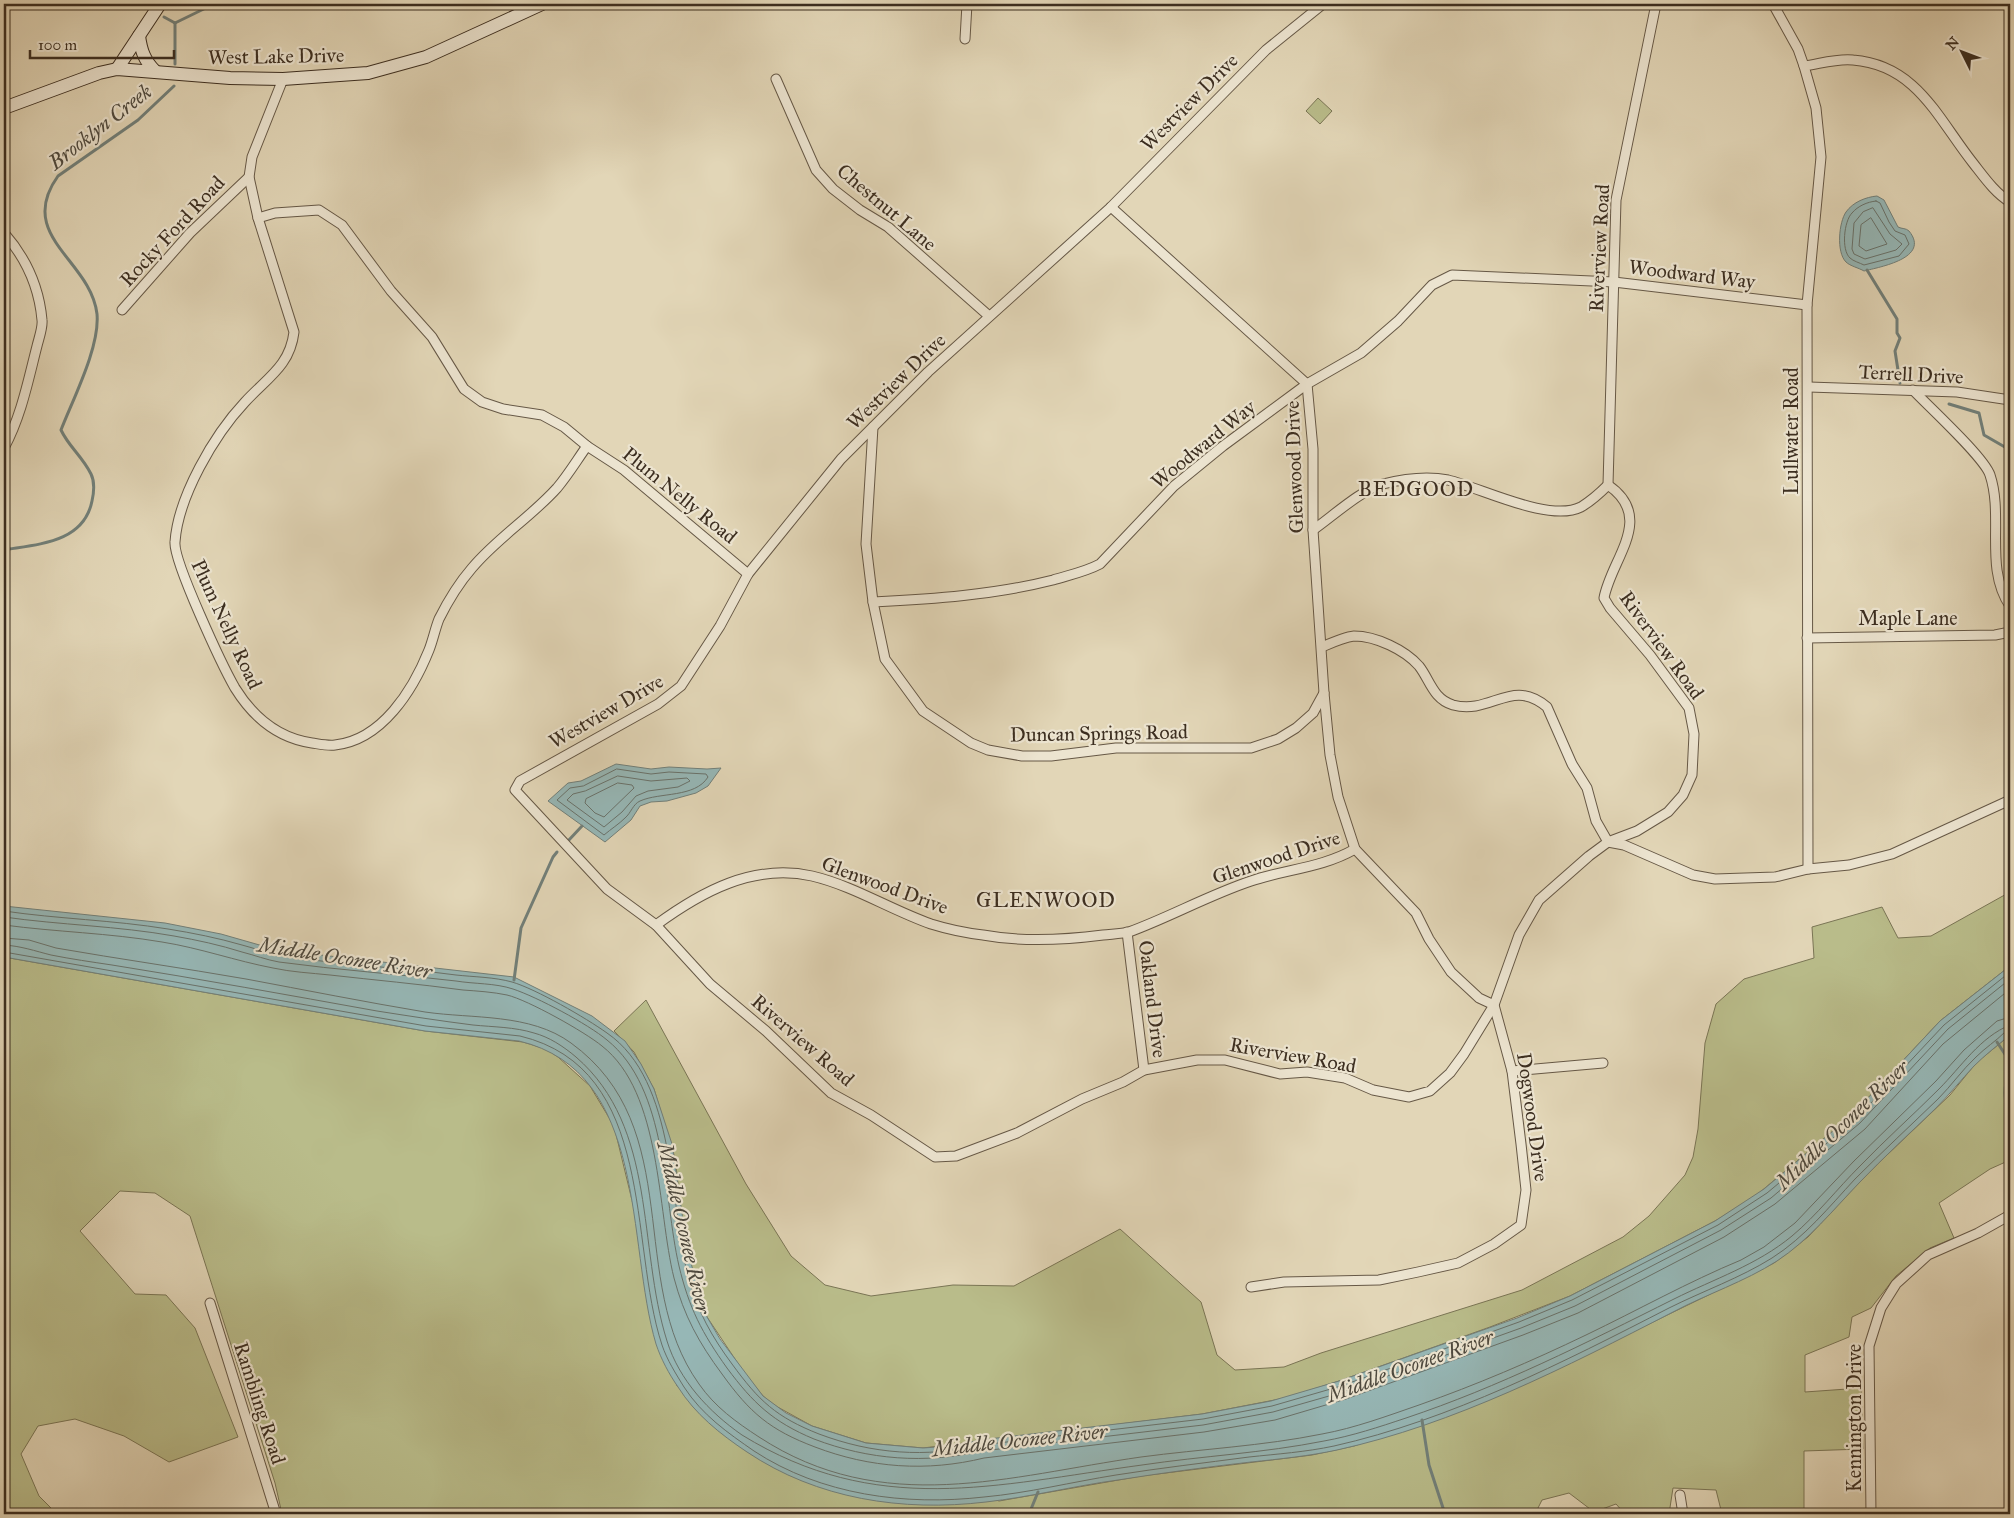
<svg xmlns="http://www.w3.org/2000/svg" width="2014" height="1518" viewBox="0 0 2014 1518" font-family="'IM FELL Great Primer',serif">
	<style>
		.green { fill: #b9bc8a; stroke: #7a7555 }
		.water { fill: #96b7b6; stroke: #72807a }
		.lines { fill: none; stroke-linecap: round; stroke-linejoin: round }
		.shore { stroke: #69726b; stroke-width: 1 }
		.stream { stroke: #72807a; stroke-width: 3 }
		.street-casing { stroke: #665846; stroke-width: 11 }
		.secondary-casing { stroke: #3c2e20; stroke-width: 14 }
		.street { stroke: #ece4d0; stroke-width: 9 }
		.secondary { stroke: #ece4d0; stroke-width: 12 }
		.labels { text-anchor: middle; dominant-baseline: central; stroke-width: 4.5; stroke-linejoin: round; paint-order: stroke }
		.street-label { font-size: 20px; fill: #3c2e20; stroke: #ece4d0 }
		.water-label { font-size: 21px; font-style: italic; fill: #4e493e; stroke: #ece4d0 }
		.neighbourhood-label { font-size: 21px; letter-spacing: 1px; fill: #3c2e20; stroke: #ece4d0 }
	</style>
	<rect width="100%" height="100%" fill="#e2d6b7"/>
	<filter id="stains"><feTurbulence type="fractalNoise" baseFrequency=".004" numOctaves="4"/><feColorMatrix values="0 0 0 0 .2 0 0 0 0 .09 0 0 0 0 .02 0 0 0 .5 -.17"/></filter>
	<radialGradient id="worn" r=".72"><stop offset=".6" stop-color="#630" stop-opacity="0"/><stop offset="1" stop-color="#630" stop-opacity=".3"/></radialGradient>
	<g class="green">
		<polygon points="1318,98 1332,111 1320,124 1306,111"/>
		<polygon points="2010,892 2010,966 1940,1021 1852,1115 1753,1198 1715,1221 1570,1296 1490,1327 1339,1381 1285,1398 1202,1414 923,1448 866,1443 812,1426 774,1405 763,1396 745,1374 707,1317 697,1290 684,1234 675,1158 654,1089 634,1052 614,1031 646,1000 746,1184 791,1256 825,1285 871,1296 953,1285 1014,1286 1120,1229 1201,1302 1217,1355 1235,1370 1284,1367 1321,1353 1522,1290 1623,1237 1649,1216 1685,1175 1693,1157 1698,1129 1705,1043 1716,1004 1744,979 1814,958 1812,927 1882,907 1898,938 1931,936"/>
		<polygon points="4,957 425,1031 523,1042 546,1049 558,1057 590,1086 614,1126 677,1386 999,1501 1141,1476 1312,1455 1354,1446 1435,1419 1542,1376 1774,1263 1808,1237 1867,1174 1950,1095 1976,1063 2010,1035 2010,1160 1990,1169 1939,1203 1954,1238 1930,1248 1896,1276 1871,1308 1852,1317 1849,1337 1805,1355 1805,1392 1861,1388 1863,1449 1804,1451 1804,1514 1722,1514 1716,1490 1673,1488 1669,1514 1625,1514 1616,1504 1594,1512 1569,1493 1542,1500 1535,1514 282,1514 275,1483 190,1216 155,1193 120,1191 80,1231 135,1294 166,1295 195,1328 238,1437 169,1462 124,1436 75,1419 38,1426 21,1454 39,1496 57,1514 4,1514"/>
	</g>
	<g class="water">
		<path d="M1877,196L1884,200L1898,227C1902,229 1906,228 1909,231C1931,258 1880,267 1864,271C1859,268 1850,266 1846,262C1836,252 1839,222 1846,212C1853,202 1866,197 1877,196Z"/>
		<polygon points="616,764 651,769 669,767 707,769 721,768 708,786 696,793 667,801 651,802 640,806 631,820 605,842 548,801 568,783 581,781"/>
		<path d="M4,906L165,923L221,934L277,950L514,977L592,1016L625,1041L641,1064L654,1089L672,1144L687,1248L702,1304L707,1317L720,1339L763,1396L786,1413L812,1426L866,1443L923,1448L952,1446L980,1440L1202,1414L1271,1401L1339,1381L1517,1318L1570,1296L1715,1221L1764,1189L1852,1115L1940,1021L2010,966V1035C1998,1045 1985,1055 1974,1066C1961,1080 1949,1095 1935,1109C1910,1133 1884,1157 1860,1182C1833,1210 1809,1240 1777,1261C1744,1282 1707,1294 1673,1312C1566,1367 1455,1424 1337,1450C1309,1456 1280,1459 1251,1462C1207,1467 1162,1473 1118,1480C1074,1486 1030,1497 986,1502C902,1512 817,1499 747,1452C720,1434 695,1414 678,1387C669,1374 661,1359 656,1344C626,1243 649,1072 519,1041L425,1031L4,957Z"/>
	</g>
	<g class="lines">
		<g class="shore">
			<path d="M1876,201L1880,203L1889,222L1895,231L1905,235L1909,244L1899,256L1864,265C1860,263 1853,261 1850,258C1841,250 1844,221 1852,213C1858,206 1867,202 1876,201Z"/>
			<polygon points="1873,208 1890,234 1902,244 1896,250 1865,259 1854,254 1852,249 1854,223 1863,212"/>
			<polygon points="1871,218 1887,244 1866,251 1859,246 1861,225"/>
			<path d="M617,769L651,774L669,772L706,774L708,777C695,798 660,792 640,801C633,804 631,813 625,818C619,824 611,829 604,835L557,800L570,788L583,786Z"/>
			<polygon points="618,776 651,781 687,778 690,781 678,787 648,791 636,796 622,812 604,827 567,800 573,794 585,791"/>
			<polygon points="618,783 632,785 634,788 604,817 595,813 585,803 586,799"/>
			<path d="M4,911C58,919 113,920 168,929C193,933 218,938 242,945C254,948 266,953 279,955C337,965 397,967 456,975C474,977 494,977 512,982C536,989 586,1018 607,1033C677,1081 669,1206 689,1280C698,1312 712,1337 732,1364C759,1401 776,1417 819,1434C872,1454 926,1458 981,1445L1203,1419L1272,1406L1341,1386L1519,1322L1572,1300L1718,1225L1767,1193L1856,1119L1944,1025L2010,972"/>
			<path d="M4,917C60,925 118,926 174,936C197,940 220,945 242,952C254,955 267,960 279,962C338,970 397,974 456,981C474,984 495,983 513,989C537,997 588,1024 607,1040C668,1089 663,1197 679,1266C689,1308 702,1333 727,1368C753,1403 773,1422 814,1439C869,1460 925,1464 982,1451L1203,1425L1273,1412L1343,1392L1521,1328L1575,1306L1721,1230L1771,1198L1860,1123L1948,1029L2010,979"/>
			<path d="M4,925C56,932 109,933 162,942C200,948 236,961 273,968C291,972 311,973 330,975C374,980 419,984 463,990C477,991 493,992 507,995C528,1000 585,1032 602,1046C662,1093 657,1210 674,1278C684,1316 699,1343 722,1374C750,1413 770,1430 815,1447C870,1468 927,1472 984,1458L1204,1432L1275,1420L1346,1399L1523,1335L1578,1313L1724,1237L1775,1204L1865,1129L1943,1044L2010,989"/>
			<path d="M4,938L29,940L56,948C119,959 183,968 246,979C305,990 365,1002 425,1012C473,1019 530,1013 571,1043C688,1128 625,1281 699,1384C715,1407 736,1422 759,1437C883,1518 1008,1476 1141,1457C1201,1449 1263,1446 1322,1434C1355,1428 1387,1416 1419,1405C1476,1385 1532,1361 1586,1335C1638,1310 1688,1282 1741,1260L1764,1247L1795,1223L1854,1161L1936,1081L1964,1050L1997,1021L2010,1017"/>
			<path d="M4,945C21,946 35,951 51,955C71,959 92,962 112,965C200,979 288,995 377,1011C409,1016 441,1021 473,1025C493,1027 515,1027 534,1033C549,1037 563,1046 576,1057C658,1128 637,1246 667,1341C679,1380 709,1412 742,1435C877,1518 994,1485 1142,1465C1202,1456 1264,1453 1324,1441C1352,1436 1379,1427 1406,1418C1499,1387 1586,1343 1674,1299C1714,1279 1757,1265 1792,1236C1817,1215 1837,1189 1860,1166C1885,1140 1913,1115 1939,1089C1961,1067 1980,1037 2010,1025"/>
			<path d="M4,952L426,1026L520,1036C657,1069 628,1242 662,1345C667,1360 676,1374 684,1387C702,1415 728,1433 754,1451C821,1495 905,1506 984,1497C1028,1493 1072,1482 1116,1475C1160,1468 1204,1463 1249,1457C1277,1454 1306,1452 1334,1446C1450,1420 1564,1362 1669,1308C1703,1291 1740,1278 1772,1258C1805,1237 1829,1207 1855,1179C1882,1152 1910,1126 1938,1099C1951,1086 1962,1070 1976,1057C1985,1048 1996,1041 2005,1032L2010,1031"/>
		</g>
		<g class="stream">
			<polyline points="142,4 144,8"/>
			<polyline points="164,17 175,23"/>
			<polyline points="175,23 214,4"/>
			<polyline points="175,23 175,64"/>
			<polyline points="1867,270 1897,319 1897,333 1900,338 1895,351 1900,383"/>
			<polyline points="1949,404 1979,413 1984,435 2010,450"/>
			<path d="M4,552L9,549C42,544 84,541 92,501C94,492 95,482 91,474C82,456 69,447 61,430C73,399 100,347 97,314C91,260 15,236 58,176L138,120L174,86"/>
			<polyline points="568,841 582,826"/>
			<polyline points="514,980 521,928 553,857 557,852"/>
			<polyline points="1997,1042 2010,1062"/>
			<path d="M2010,1073C2000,1088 2008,1111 2010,1129"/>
			<polyline points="1422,1420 1429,1465 1445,1514"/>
			<polyline points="1029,1514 1038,1492"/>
		</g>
		<defs>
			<g id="street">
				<path d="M1323,4L1266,50L1111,207L928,372L841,459L748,574L720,626L681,686L658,704L520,781L515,790L607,889L656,925L710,984L766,1031L831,1093L871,1115L935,1157L956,1156L1017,1133L1082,1099L1123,1082L1144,1070L1197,1060H1225L1280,1074L1307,1072L1345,1078L1373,1090L1409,1097L1430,1091L1450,1073L1464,1054L1494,1005L1519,935L1539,900L1589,856L1608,842L1637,831L1668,812L1683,795L1692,775L1694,734L1689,708L1650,655L1610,608L1604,598C1611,559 1656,518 1608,485"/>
				<polyline points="1773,4 1798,49 1804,66 1816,108 1821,157 1807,305 1808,869"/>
				<polyline points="965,39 967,4"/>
				<path d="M1804,66C1819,64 1838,58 1853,60C1917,65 1938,119 1973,163C1984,177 1995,193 2010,202"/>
				<path d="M283,79L252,157L249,177L258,218L294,332C290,366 267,378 245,402C214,435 178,497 175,542C173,561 223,667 235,688C253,717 277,738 312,743C319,744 328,746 335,745C382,740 413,690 429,650C433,640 435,629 439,619C448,601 459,583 472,568C497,538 531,517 557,488C568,475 577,460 587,446"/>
				<polyline points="776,79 816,170 833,189 860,210 888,227 989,316"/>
				<polyline points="1111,207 1307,384 1313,449 1313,530 1324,693 1330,755 1338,797 1355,849 1416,913 1429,939 1451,972 1479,998 1494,1005 1512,1071 1521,1144 1526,1190 1521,1225 1494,1244 1458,1263 1418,1272 1379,1280 1284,1282 1251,1287"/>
				<polyline points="258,218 275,213 319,210 342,225 391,291 432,337 464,389 482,402 503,409 542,415 564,427 587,446 624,470 748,574"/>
				<path d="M4,233C26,258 39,286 42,320C43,327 39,338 37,346C28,381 21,417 4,448"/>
				<polyline points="122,310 190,233 249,177"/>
				<polyline points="1809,387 1957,392 2010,400"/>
				<path d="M1913,390C1929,407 1984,457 1990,475C2004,517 1984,568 2010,606"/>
				<polyline points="873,427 866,544 873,602 885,659 923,711 971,743 988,750 1022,756 1051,756 1116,748 1251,748 1278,739 1296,728 1313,713 1324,693"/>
				<polyline points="1608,485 1616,200 1656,4"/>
				<path d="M1313,530C1333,516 1361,490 1383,484C1403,479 1428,476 1448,480C1482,488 1549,523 1581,507C1591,501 1600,493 1608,485"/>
				<path d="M873,602C933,599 994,595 1053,580C1069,575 1085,572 1100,564L1174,486L1223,446L1307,384L1361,353L1398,321L1432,285L1452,275L1614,282L1807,305"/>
				<polyline points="1807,638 1995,635 2010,632"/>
				<path d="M1322,647C1331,643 1344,637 1354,636C1376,636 1405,650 1419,666C1430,680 1433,699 1453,705C1492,715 1511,677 1547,707L1572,764L1587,788L1596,821L1608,842L1624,845L1693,875L1715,879L1775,877L1808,869L1849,865L1892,854L2010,800"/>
				<path d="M656,925C701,892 753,863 812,876C854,886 891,910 931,924C947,929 966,933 983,935C1021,942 1064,940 1103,935C1111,934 1121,934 1129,932C1170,917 1209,895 1251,881C1286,869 1322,868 1355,849"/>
				<polyline points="1127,932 1144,1070"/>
				<polyline points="1512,1071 1603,1063"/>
				<polyline points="210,1303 276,1514"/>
				<polyline points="1680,1495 1683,1514"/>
				<polyline points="1871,1514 1869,1346 1881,1308 1896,1284 1928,1255 1978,1233 2010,1215"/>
			</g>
			<g id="secondary">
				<path d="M139,36C141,50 144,60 155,71"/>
				<polyline points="117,69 160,4"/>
				<polyline points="4,108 99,73 117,69 230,78 283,79 368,73 426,57 542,4"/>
			</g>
		</defs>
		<use href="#street" class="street-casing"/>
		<use href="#secondary" class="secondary-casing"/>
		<use href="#street" class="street"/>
		<use href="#secondary" class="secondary"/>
	</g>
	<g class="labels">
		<g class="street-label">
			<text transform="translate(276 56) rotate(-1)">West Lake Drive</text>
			<text transform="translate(1189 102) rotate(-45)">Westview Drive</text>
			<text transform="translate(887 207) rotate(40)">Chestnut Lane</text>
			<text transform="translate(172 231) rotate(-47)">Rocky Ford Road</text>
			<text transform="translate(1599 248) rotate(-87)">Riverview Road</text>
			<text transform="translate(1692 274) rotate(7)">Woodward Way</text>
			<text transform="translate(1911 374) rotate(3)">Terrell Drive</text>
			<text transform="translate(896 381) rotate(-44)">Westview Drive</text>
			<text transform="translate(1791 431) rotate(-90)">Lullwater Road</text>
			<text transform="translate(1203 444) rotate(-39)">Woodward Way</text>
			<text transform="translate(1294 467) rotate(-92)">Glenwood Drive</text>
			<text transform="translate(680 495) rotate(39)">Plum Nelly Road</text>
			<text x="1908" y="618">Maple Lane</text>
			<text transform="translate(227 624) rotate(65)">Plum Nelly Road</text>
			<text transform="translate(1662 645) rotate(54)">Riverview Road</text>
			<text transform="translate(606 711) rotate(-30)">Westview Drive</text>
			<text transform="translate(1099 733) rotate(-1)">Duncan Springs Road</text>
			<text transform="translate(1276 857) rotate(-18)">Glenwood Drive</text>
			<text transform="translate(885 885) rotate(20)">Glenwood Drive</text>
			<text transform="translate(1153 999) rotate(83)">Oakland Drive</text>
			<text transform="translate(803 1040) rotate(41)">Riverview Road</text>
			<text transform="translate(1293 1055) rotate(10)">Riverview Road</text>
			<text transform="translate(1533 1117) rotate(82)">Dogwood Drive</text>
			<text transform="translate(260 1403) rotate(72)">Rambling Road</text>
			<text transform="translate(1854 1418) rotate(-90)">Kennington Drive</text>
		</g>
		<g class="water-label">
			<text transform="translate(100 127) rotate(-38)">Brooklyn Creek</text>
			<text transform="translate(345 958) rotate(9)">Middle Oconee River</text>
			<text transform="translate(1842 1125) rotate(-44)">Middle Oconee River</text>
			<text transform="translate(684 1228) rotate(77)">Middle Oconee River</text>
			<text transform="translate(1410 1366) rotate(-20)">Middle Oconee River</text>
			<text transform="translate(1020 1440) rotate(-6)">Middle Oconee River</text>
		</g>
		<g class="neighbourhood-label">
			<text x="1416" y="489">BEDGOOD</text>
			<text x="1046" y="900">GLENWOOD</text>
		</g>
	</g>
	<rect width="2014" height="1518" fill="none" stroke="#e2d6b7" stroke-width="20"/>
	<rect x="5" y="5" width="2004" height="1508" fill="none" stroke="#3c2e20" stroke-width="2.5"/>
	<rect x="10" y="10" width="1994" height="1498" fill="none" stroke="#3c2e20"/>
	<g transform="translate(1962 52) rotate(312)" stroke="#ece4d0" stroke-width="4" paint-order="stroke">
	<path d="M0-4L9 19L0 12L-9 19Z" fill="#3c2e20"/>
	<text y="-8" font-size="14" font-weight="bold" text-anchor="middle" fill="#3c2e20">N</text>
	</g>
	<path d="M30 50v8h144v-8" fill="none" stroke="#3c2e20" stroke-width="2.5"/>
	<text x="38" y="50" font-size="15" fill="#3c2e20" stroke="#ece4d0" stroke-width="4" paint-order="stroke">100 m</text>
	<rect width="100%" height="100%" filter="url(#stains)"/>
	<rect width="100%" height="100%" fill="url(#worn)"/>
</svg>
